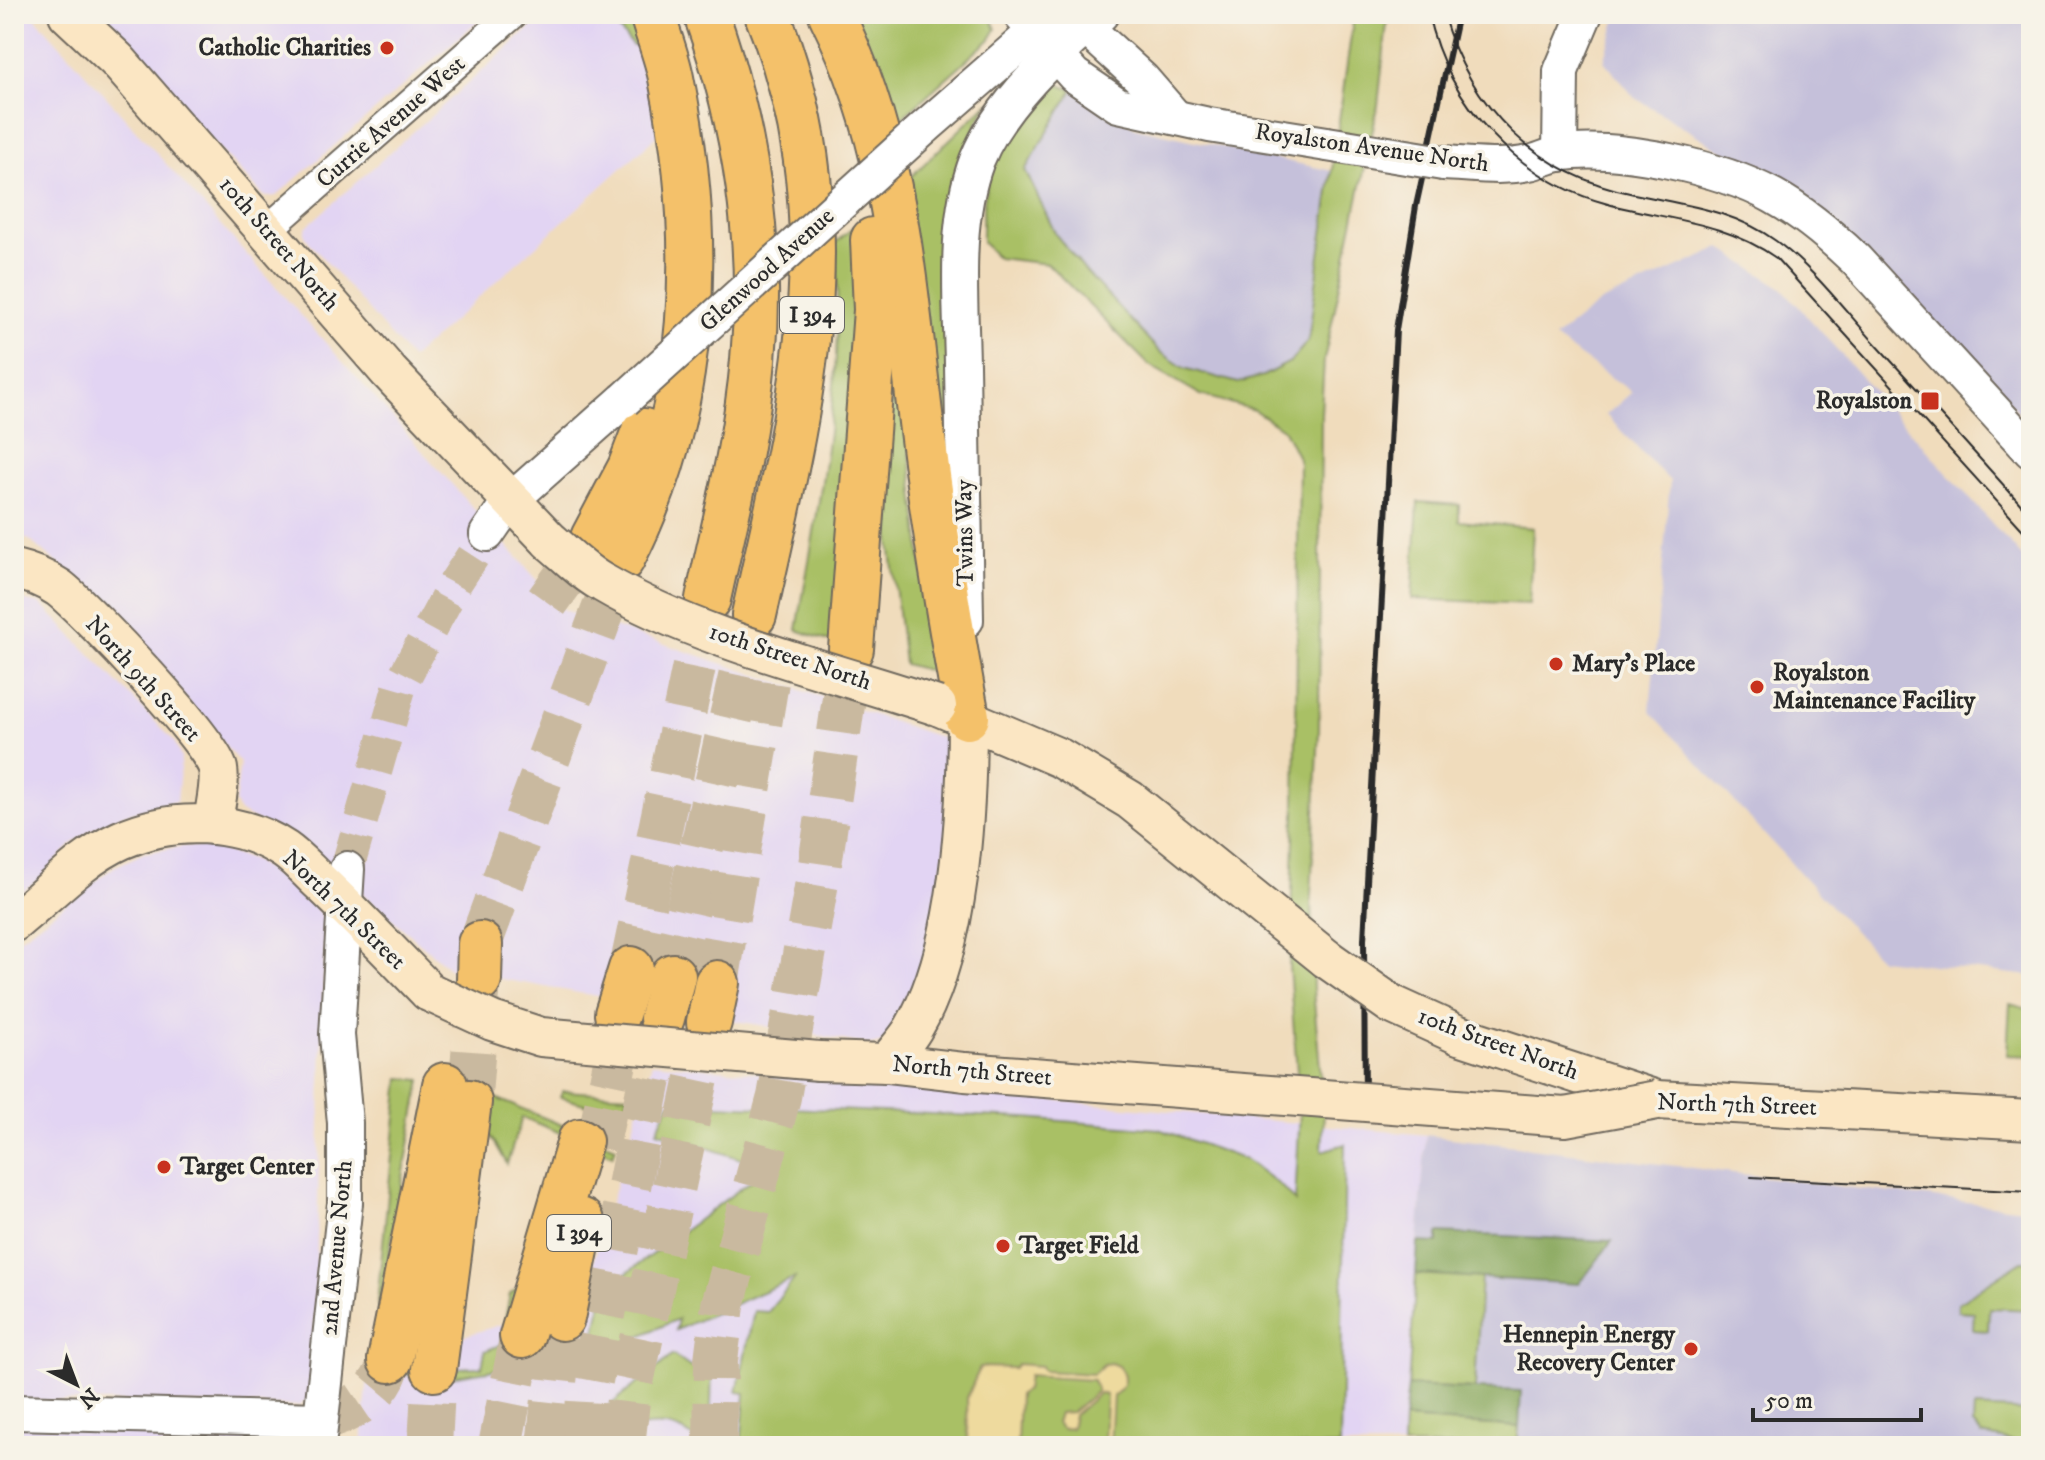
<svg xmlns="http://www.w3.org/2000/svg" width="2045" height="1460" viewBox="0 0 2045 1460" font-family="'IM FELL DW Pica',serif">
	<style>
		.built { fill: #e2d4f3 }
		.industrial { fill: #c5c0da }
		.green { fill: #a9c065; stroke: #6a7648; stroke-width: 2 }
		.forest { fill: #86a65a; stroke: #586842; stroke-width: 2 }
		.sand { fill: #eeda9e; stroke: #8c8264; stroke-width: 2 }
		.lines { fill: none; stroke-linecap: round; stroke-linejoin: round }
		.tertiary-tunnel { stroke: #c9b99f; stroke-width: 34; stroke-dasharray: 34 17; stroke-linecap: butt }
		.motorway-tunnel { stroke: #c9b99f; stroke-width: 44; stroke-dasharray: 44 22; stroke-linecap: butt }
		.minor-casing { stroke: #70695e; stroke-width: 32 }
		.tertiary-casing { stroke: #70695e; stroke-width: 38 }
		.secondary-casing { stroke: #70695e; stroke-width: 42 }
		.motorway-casing { stroke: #70695e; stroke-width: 48 }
		.minor { stroke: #fff; stroke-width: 28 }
		.tertiary { stroke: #fff; stroke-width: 34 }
		.secondary { stroke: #fbe6c3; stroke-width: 38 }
		.motorway { stroke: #f4c16a; stroke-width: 44 }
		.tram { stroke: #2b2b2b; stroke-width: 2 }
		.rail { stroke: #2b2b2b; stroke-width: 6 }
		.tertiary-bridge-casing { stroke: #70695e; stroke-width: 38; stroke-linecap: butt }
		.secondary-bridge-casing { stroke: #70695e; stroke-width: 42; stroke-linecap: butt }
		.tertiary-bridge { stroke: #fff; stroke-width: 34 }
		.secondary-bridge { stroke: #fbe6c3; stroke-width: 38 }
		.poi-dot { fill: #c8321e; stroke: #f7f3e8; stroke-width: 3 }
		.labels { text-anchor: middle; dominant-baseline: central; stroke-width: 7; stroke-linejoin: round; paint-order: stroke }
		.shield { fill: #f7f3e8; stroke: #686764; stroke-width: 2 }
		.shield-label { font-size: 22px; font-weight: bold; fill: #2b2b2b }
		.poi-label { font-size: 24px; font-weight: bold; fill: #2b2b2b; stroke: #f7f3e8; text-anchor: start }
		.street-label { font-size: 24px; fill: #2b2b2b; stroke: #f7f3e8 }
	</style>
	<rect width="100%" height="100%" fill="#f7f3e8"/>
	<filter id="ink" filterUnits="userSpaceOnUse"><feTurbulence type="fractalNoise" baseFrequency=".0125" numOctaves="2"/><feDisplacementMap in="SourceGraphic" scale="16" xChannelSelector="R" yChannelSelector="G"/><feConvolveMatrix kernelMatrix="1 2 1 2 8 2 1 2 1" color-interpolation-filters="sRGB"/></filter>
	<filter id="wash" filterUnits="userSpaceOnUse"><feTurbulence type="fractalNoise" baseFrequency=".006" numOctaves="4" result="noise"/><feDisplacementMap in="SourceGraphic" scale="32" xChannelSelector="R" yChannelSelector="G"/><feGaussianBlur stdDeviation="1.8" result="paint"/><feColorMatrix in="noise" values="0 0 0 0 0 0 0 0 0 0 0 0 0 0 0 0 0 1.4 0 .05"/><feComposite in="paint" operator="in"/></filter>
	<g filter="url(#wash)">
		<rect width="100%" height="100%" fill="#f0dcbc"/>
		<g class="built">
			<polygon points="14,14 34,16 564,610 954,742 959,749 925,997 891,1040 871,1045 451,970 318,855 239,811 235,803 240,763 100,598 28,539 14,538"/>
			<polygon points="90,14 486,14 276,196 265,197"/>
			<polygon points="546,14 606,14 633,46 643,41 669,125 411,359 310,243 304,234 306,227"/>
			<polygon points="14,599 41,604 174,741 181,758 177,801 125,814 92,830 71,845 41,878 14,897"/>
			<polygon points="186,846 211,847 255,861 313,903 325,921 313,1396 299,1406 14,1400 14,943 114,867 144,853"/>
			<polygon points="652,1063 1426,1135 1403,1446 14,1446 14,1424 362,1442 369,1365 582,1300"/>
		</g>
		<g class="industrial">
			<polygon points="1618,14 2031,14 2031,425 1832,218 1634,97 1604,61"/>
			<polygon points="1073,90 1136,128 1332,171 1308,341 1289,362 1263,376 1238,383 1184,368 1159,351 1086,272 1056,235 1025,170"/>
			<polygon points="1721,248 1782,288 2031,567 2031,976 1880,959 1650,711 1670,481 1606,415 1632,392 1554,338 1601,302"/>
			<polygon points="1426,1135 2031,1210 2031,1446 1403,1446"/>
		</g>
		<g class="green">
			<polygon points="606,14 634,14 643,41 633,46"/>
			<polygon points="844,14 989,14 996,29 990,39 889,129"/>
			<path d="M1354,14H1388L1378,105L1324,360L1321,414L1319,730L1311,895L1313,989L1324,1112L1322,1151L1345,1144L1340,1446H741L745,1393L737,1392L754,1311L768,1312L796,1277L676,1330L678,1319L606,1351L607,1344L592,1350L604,1290L768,1168L657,1131L669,1103L1026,1118L1159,1129L1246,1160L1281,1186L1295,1202L1300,1111L1289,967L1295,815L1299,460L1284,430L1254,410L1201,395L1149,365L1048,264L998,258L982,242C981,203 989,147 1016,115C1027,103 1044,94 1057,84L1073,90L1025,170L1056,235L1086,272L1159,351L1184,368L1238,383L1263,376L1290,362L1308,341Z"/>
			<polygon points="989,102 976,125 955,535 901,186"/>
			<path d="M862,220L863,239L840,645L797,630C819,501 846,375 835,243Z"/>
			<polygon points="892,352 899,354 934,672 904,664 890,542"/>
			<polygon points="1418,502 1459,505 1459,521 1533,528 1529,604 1412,599"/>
			<polygon points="2010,1004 2031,1010 2031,1056 2007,1055"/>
			<polygon points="444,1077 616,1147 613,1155 522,1117 507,1164 494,1141"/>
			<polygon points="400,1078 421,1080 378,1313 378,1292"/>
			<polygon points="563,1091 628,1095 624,1116 560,1097"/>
			<polygon points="2022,1261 2031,1262 2031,1310 1989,1308 1988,1331 1973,1330 1974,1312 1958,1311 1958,1303"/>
			<polygon points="1416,1274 1481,1277 1475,1389 1408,1386"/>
			<polygon points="521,1286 579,1311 563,1339 507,1368 423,1381 397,1370 482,1367 485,1351 500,1345 510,1294"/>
			<path d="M673,1355L690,1367L712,1364L710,1446C700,1444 692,1435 682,1431C658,1419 630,1428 608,1438L593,1419Z"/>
			<polygon points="1974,1408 2031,1411 2031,1445 1982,1435 1973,1425"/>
			<polygon points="1404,1419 1519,1427 1517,1446 1403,1446"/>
		</g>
		<g class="forest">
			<polygon points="1438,1233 1612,1241 1579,1284 1416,1274 1418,1242 1438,1243"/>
			<polygon points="1408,1386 1521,1391 1519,1427 1404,1419"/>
		</g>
		<path class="sand" d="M1111,1363L1118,1366C1128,1377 1125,1388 1113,1396L1110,1446H1104L1106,1395L1099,1393L1074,1415L1071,1428L1062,1429L1056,1423L1059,1413L1072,1412L1097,1391L1093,1380L1028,1376L1026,1390L1019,1394L1017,1446H968L967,1398L980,1367L1014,1368L1018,1364L1041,1366L1043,1371L1093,1374L1104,1364Z"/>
	</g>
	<g filter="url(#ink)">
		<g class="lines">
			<polyline class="tertiary-tunnel" points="347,869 400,685 455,583 487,534"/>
			<g class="motorway-tunnel">
				<polyline points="547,602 593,538"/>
				<polyline points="480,944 622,559"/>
				<polyline points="631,969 708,599"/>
				<polyline points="673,976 754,615"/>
				<polyline points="717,983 767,682"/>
				<polyline points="470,1095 479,980"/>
				<polyline points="597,1148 625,1015"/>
				<path d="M319,1420C351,1412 382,1395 390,1360"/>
				<polyline points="430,1446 434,1369"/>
				<polyline points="500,1446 522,1336"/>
				<polyline points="548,1446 562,1318"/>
				<polyline points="585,1446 588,1396 662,1018"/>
				<polyline points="623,1446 628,1401 709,1022"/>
				<polyline points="715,1446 716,1360 723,1305 779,1097 820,865 851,649"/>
			</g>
			<defs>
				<polyline id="minor" points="267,230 513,14"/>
				<g id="tertiary">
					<polyline points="1020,14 1074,75 1118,105 1209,125 1327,144"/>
					<polyline points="1071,14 1142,79 1175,117"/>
					<polyline points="923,129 1055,14"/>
					<polyline points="1560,154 1561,71 1585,14"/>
					<path d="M1443,163C1471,164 1501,169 1529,163C1539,161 1548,156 1558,154C1616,144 1722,168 1773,196C1804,213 1831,236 1856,260L2031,451"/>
					<polyline points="487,534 509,502 624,400"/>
					<path d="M966,620C965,535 963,450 962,365C961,299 953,223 977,160C999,105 1056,52 1101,14"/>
					<polyline points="14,1412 319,1420"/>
					<polyline points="318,1446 345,1203 345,1123 337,1035 347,869"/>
				</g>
				<g id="secondary">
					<polyline points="68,14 117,60 389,372 550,541"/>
					<path d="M14,569C31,573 44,578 59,588C86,609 212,741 218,769C221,785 214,809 213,825"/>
					<polyline points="940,707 1060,758 1130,800 1327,959"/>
					<path d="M14,922C48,895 81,858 121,840C172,817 237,818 285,850C298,859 309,872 321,883C358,918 393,955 429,992"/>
					<polyline points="1459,1035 1657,1100 2031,1120"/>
					<polyline points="819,1061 887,1063 965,1072"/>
					<path d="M887,1063C895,1052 906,1041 913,1029C961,949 967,809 967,717"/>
				</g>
				<g id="motorway">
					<path d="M706,14C745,124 764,243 753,360C746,440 725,521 708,599"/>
					<path d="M831,14C896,142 904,282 921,422C933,521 949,618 967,717"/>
					<polyline points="593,538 630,468 644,431"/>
					<path d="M622,559C699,411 704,239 671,78C667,57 658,35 652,14"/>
					<path d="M754,615C800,407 851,223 767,14"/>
					<polyline points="851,649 876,310 873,240"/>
					<polyline points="479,980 480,944"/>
					<polyline points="617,1014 631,969"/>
					<polyline points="662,1018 673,976"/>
					<polyline points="709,1022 717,983"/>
					<polyline points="562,1318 582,1221"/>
					<polyline points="522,1336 580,1141"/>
					<polyline points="390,1360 445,1085"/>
					<polyline points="434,1369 469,1102"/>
				</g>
			</defs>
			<use href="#minor" class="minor-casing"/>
			<use href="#tertiary" class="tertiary-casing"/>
			<use href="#secondary" class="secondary-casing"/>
			<use href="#motorway" class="motorway-casing"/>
			<use href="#minor" class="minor"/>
			<use href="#tertiary" class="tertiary"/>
			<use href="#secondary" class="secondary"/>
			<use href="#motorway" class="motorway"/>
			<g class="tram">
				<path d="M1428,14C1448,104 1519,181 1608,204C1667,220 1724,221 1776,258L2031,539"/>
				<path d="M1443,14C1470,108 1537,175 1634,194C1684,205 1734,210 1776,241C1813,268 1842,307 1873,341C1926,399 1979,457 2031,516"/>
				<polyline points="1751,1177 2031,1192"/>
			</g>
			<polyline class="rail" points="1365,1110 1364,940 1396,330 1416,206 1458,14"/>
			<defs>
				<g id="tertiary-bridge">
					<polyline points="1327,144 1443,163"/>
					<polyline points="624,400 923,129"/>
				</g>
				<g id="secondary-bridge">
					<path d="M550,541C567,555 584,573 603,583C700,640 829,670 937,706"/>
					<polyline points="1327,959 1391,1004 1459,1035"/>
					<polyline points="429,992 492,1021 541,1037 819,1061"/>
					<polyline points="965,1072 1565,1117 1657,1100"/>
				</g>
			</defs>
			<use href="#tertiary-bridge" class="tertiary-bridge-casing"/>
			<use href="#secondary-bridge" class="secondary-bridge-casing"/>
			<use href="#tertiary-bridge" class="tertiary-bridge"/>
			<use href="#secondary-bridge" class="secondary-bridge"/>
		</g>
	</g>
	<g class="poi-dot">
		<circle cx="387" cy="48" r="8"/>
		<rect x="1920" y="391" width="20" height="20" rx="4"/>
		<circle cx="1556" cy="664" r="8"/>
		<circle cx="1757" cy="687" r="8"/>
		<circle cx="164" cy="1167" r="8"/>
		<circle cx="1003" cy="1246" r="8"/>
		<circle cx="1691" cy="1349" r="8"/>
	</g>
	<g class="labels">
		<g class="shield">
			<rect x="780" y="297" width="64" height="36" rx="6"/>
			<rect x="547" y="1215" width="64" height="36" rx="6"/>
		</g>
		<g class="shield-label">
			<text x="812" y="315">I 394</text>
			<text x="579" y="1233">I 394</text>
		</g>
		<g class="poi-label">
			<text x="371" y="48" text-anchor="end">Catholic Charities</text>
			<text x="1912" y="401" text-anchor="end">Royalston</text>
			<text x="1572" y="664">Mary's Place</text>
			<text x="1773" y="673">Royalston<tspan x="1773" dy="28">Maintenance Facility</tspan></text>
			<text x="180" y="1167">Target Center</text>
			<text x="1019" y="1246">Target Field</text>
			<text x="1675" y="1335" text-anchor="end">Hennepin Energy<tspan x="1675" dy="28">Recovery Center</tspan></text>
		</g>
		<g class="street-label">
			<text transform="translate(391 122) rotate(-41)">Currie Avenue West</text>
			<text transform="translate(1372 148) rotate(8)">Royalston Avenue North</text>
			<text transform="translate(279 244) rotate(49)">10th Street North</text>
			<text transform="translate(767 270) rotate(-42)">Glenwood Avenue</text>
			<text transform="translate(965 533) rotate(-91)">Twins Way</text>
			<text transform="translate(790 657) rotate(18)">10th Street North</text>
			<text transform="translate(143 679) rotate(48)">North 9th Street</text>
			<text transform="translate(344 910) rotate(44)">North 7th Street</text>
			<text transform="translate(1498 1044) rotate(20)">10th Street North</text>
			<text transform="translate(972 1071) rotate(5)">North 7th Street</text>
			<text transform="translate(1737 1105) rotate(2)">North 7th Street</text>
			<text transform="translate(337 1248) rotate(-85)">2nd Avenue North</text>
		</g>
	</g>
	<rect width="2045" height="1460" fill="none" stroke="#f7f3e8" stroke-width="48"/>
	<g transform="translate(76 1384) rotate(138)" stroke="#f7f3e8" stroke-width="6" paint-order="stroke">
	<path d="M0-6L14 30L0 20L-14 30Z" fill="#2b2b2b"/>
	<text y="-12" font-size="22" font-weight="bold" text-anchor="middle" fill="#2b2b2b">N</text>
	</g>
	<path d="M1753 1408v12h168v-12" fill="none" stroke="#2b2b2b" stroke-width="4"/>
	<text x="1765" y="1408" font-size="24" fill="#2b2b2b" stroke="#f7f3e8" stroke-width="6" paint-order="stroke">50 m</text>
</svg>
